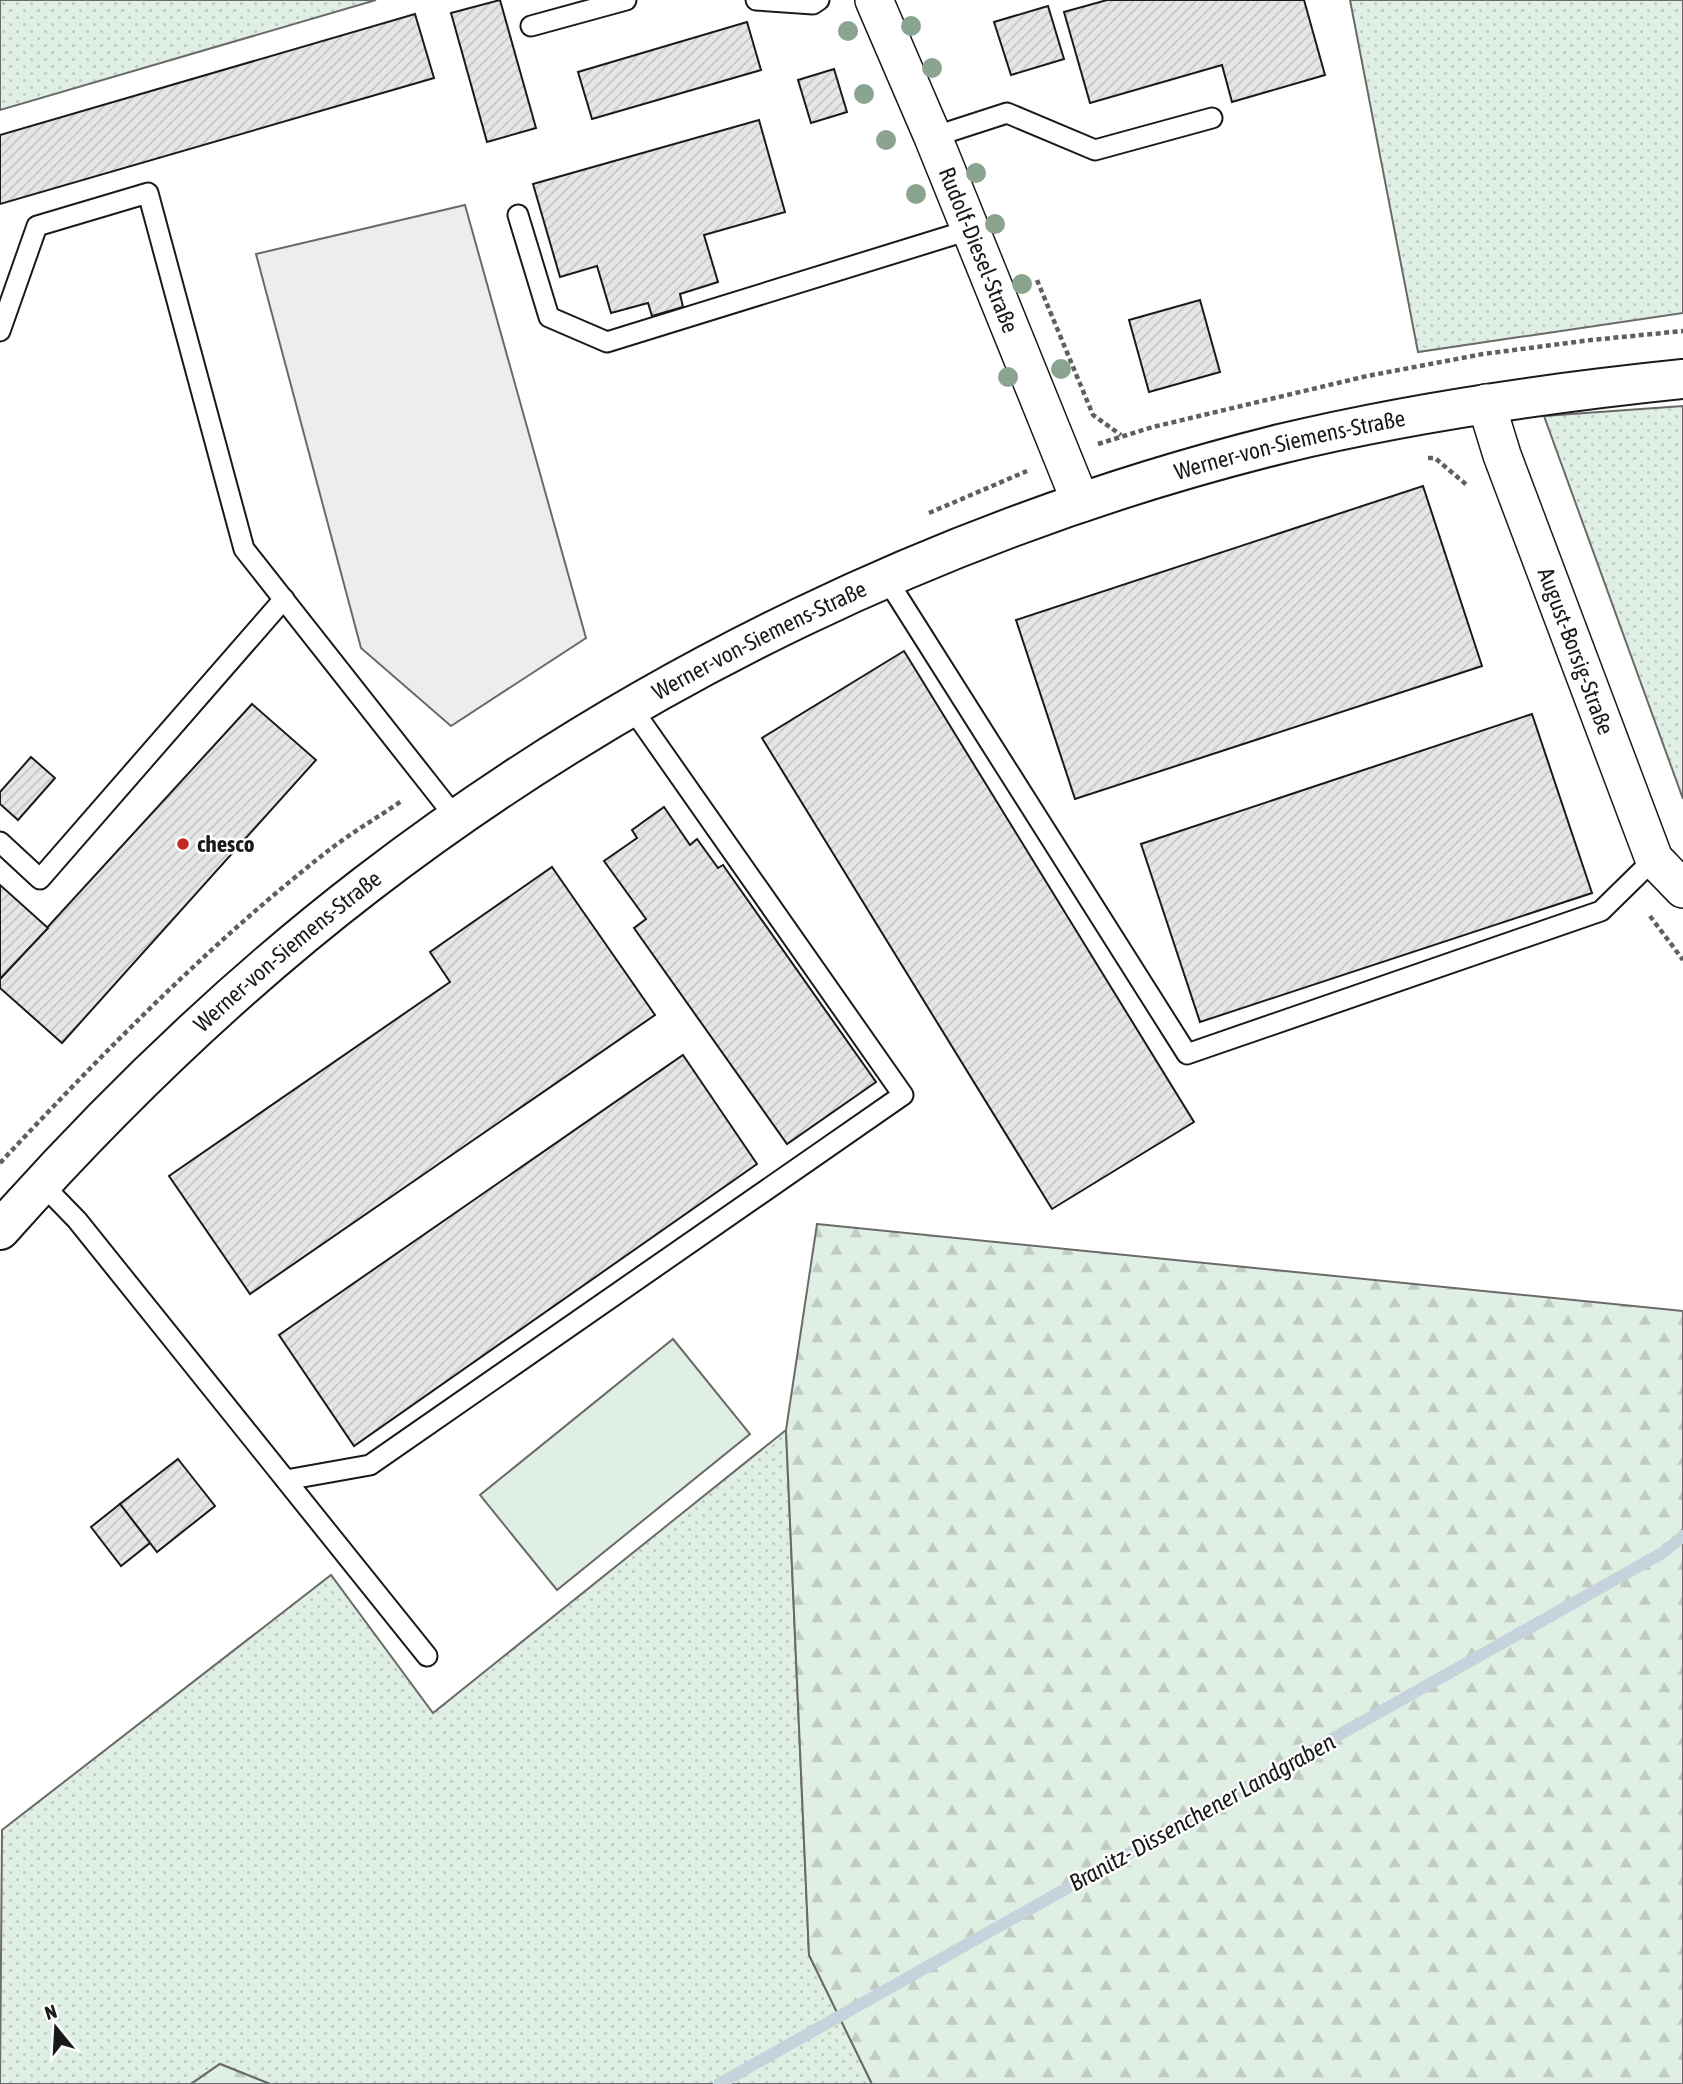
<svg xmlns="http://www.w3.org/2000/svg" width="1683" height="2084" viewBox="0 0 1683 2084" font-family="'Asap Condensed',sans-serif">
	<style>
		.grass { fill: url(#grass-dots); stroke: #6a6a6a; stroke-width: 2 }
		.forest { fill: url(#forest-firs); stroke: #6a6a6a; stroke-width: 2 }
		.garden { fill: #e0efe3; stroke: #6a6a6a; stroke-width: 2 }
		.parking { fill: #ededed; stroke: #6a6a6a; stroke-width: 2 }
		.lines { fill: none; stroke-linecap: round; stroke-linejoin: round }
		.stream { stroke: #c6d2dc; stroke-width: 12 }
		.building { fill: url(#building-hatch); stroke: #1a1a1a; stroke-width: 2 }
		.lane-casing { stroke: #1a1a1a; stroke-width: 23 }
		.street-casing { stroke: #1a1a1a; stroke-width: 40 }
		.secondary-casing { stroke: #1a1a1a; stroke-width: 42 }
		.path { stroke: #5f5f5f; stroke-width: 4.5; stroke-dasharray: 5 3.5; stroke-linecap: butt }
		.lane { stroke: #fff; stroke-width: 19 }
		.street { stroke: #fff; stroke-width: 37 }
		.secondary { stroke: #fff; stroke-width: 38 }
		.tree { fill: #8aa48f }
		.poi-dot { fill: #c62828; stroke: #fff; stroke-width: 2.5 }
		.labels { text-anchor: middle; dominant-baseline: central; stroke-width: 5; stroke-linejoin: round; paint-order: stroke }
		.street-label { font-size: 23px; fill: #1a1a1a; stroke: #fff }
		.poi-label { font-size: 23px; font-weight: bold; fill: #1a1a1a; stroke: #fff; text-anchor: start }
		.water-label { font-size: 24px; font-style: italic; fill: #1a1a1a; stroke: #fff }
	</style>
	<defs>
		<pattern id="grass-dots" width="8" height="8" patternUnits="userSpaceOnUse" patternTransform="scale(1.75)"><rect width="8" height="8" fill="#e0efe3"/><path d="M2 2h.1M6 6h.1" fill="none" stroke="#c0ccc2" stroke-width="1.8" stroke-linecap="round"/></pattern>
		<pattern id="forest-firs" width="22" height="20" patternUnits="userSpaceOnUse" patternTransform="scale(1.75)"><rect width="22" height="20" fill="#e0efe3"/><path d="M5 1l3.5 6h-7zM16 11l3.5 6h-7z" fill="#c0ccc2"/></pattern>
		<pattern id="building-hatch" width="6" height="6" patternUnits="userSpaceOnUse" patternTransform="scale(1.75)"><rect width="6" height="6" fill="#e6e6e6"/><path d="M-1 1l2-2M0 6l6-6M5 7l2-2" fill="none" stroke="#c5c5c5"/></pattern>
	</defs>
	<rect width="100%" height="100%" fill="#fff"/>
	<g class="grass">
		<polygon points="0,0 376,0 0,110"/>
		<polygon points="1350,0 1683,0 1683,313 1418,352"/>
		<polygon points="1683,406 1683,799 1544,416"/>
		<polygon points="786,1430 809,1955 872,2084 270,2084 220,2064 191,2084 0,2084 2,1830 331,1575 433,1713"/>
	</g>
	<g class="forest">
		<polygon points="817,1224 1683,1311 1683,2084 872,2084 809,1955 786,1430"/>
		<polygon points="220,2064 270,2084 191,2084"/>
	</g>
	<polygon class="garden" points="673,1339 750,1434 557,1590 480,1495"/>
	<polygon class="parking" points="465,205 586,638 451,726 361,648 256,254"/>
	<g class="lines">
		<polyline class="stream" points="719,2084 1664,1552 1683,1536"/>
	</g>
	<g class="building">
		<polygon points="500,0 536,128 487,142 451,13"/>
		<polygon points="1107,0 1304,0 1325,75 1232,102 1222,65 1090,103 1064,12"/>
		<polygon points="1048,6 1064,59 1011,75 994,22"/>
		<polygon points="415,14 434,78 0,204 0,135"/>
		<polygon points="747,22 761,70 592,119 578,72"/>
		<polygon points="834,69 847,112 811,123 798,80"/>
		<polygon points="759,120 785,212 704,235 718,282 680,294 683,307 652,316 648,303 611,313 597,266 560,277 533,184"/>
		<polygon points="1200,300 1220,372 1149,392 1129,320"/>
		<polygon points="1423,486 1482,666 1075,799 1016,620"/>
		<polygon points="904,651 1194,1122 1052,1209 762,738"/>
		<polygon points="252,704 316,760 62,1043 0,988 0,979"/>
		<polygon points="1532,714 1592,893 1200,1022 1141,844"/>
		<polygon points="31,757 55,778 18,820 0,804 0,792"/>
		<polygon points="664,807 690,845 697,839 718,868 723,865 876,1082 787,1144 634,928 646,919 604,861 637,838 632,830"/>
		<polygon points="552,867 655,1015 250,1294 169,1176 450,982 430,952"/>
		<polygon points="0,885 48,928 0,979"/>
		<polygon points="683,1055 757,1164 354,1446 279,1335"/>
		<polygon points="178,1459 215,1506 157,1552 120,1504"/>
		<polygon points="120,1504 150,1543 121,1566 91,1527"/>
	</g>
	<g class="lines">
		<defs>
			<g id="lane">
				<polyline points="756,0 813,4 819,0"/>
				<polyline points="531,26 626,0"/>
				<polyline points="933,137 1007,113 1095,150 1212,118"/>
				<polyline points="518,215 549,317 607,342 969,230"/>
				<polyline points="0,331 37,226 148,193 244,549 456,818"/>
				<polyline points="886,578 1187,1054 1601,911 1654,859"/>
				<polyline points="0,842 40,879 284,599"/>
				<polyline points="41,1183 77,1220 427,1656"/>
				<polyline points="286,1480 370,1465 903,1095 631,707"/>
			</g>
			<g id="street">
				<path id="s1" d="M874,0L933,137L1081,503"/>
				<path id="s2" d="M1486,403L1502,455L1654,859L1683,889"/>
			</g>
			<g id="secondary">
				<path id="s3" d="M0,1230C112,1104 233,987 367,884C636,677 951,526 1280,444C1413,412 1547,393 1683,379"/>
			</g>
		</defs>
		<use href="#lane" class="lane-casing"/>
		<use href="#street" class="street-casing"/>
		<use href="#secondary" class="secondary-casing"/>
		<g class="path">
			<polyline points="1037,280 1093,415 1121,435"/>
			<polyline points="1098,444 1153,427 1367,376 1483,354 1591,340 1683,331"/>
			<polyline points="1428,458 1435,458 1468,486"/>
			<polyline points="929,513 1027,471"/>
			<polyline points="1650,916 1683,960"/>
			<path d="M0,1163C102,1054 207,946 324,854C349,834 377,818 403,800"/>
		</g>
		<use href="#lane" class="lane"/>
		<use href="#street" class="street"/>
		<use href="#secondary" class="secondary"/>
	</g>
	<g class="tree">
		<circle cx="911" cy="26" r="10"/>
		<circle cx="848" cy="31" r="10"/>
		<circle cx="932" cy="68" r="10"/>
		<circle cx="864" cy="94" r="10"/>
		<circle cx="886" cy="140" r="10"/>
		<circle cx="976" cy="173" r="10"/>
		<circle cx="916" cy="194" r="10"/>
		<circle cx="995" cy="224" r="10"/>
		<circle cx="1022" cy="284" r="10"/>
		<circle cx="1061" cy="369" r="10"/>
		<circle cx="1008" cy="377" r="10"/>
	</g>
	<circle class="poi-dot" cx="183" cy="844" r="7"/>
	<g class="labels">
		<g class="street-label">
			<text stroke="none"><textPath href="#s1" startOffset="271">Rudolf-Diesel-Straße</textPath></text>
			<text stroke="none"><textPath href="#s3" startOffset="1535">Werner-von-Siemens-Straße</textPath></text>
			<text stroke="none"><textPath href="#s3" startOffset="968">Werner-von-Siemens-Straße</textPath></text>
			<text stroke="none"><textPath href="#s2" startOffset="264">August-Borsig-Straße</textPath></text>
			<text stroke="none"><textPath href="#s3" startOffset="401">Werner-von-Siemens-Straße</textPath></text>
		</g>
		<g class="poi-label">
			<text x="197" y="844">chesco</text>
		</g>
		<g class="water-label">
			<text transform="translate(1202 1812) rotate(-29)">Branitz- Dissenchener Landgraben</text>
		</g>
	</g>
	<g transform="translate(56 2028) rotate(342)" stroke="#ffffff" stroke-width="5" paint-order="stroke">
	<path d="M0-5L12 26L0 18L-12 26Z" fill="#1a1a1a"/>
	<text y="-10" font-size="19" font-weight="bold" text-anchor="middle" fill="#1a1a1a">N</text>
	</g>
</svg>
